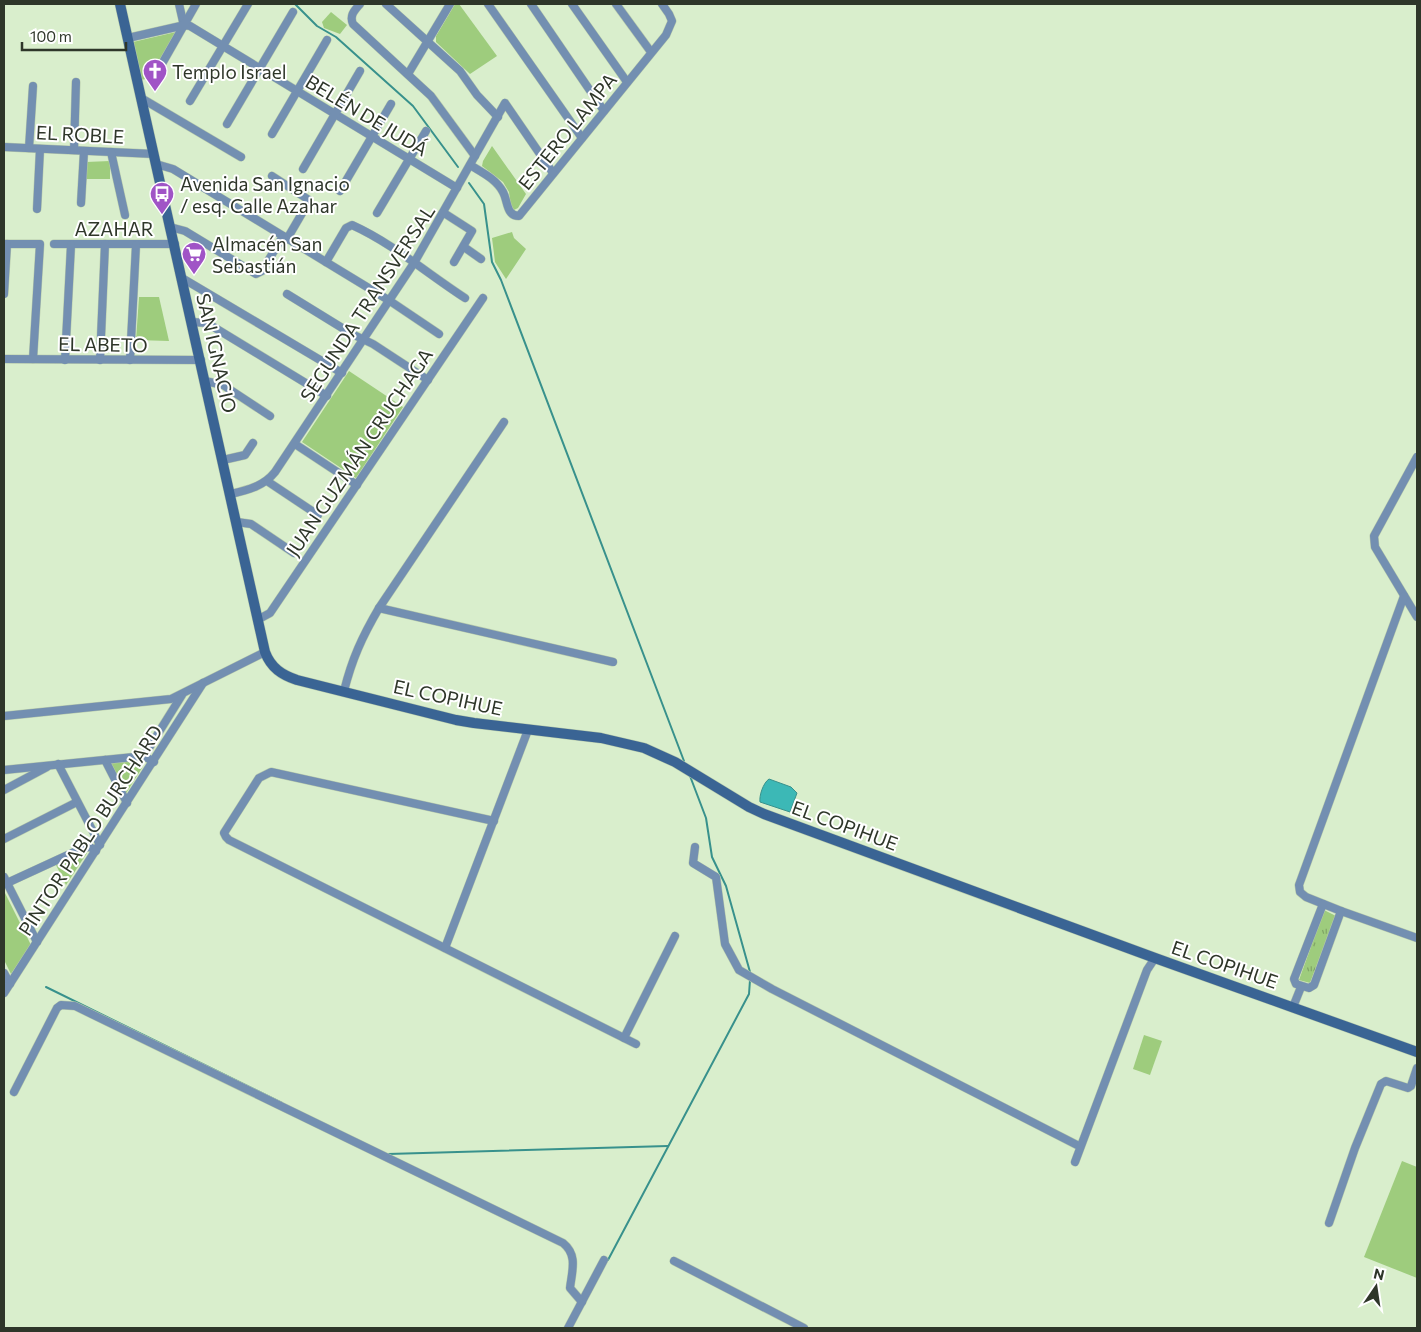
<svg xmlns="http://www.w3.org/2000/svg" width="1421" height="1332" viewBox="0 0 1421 1332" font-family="Commissioner,sans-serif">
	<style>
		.grass { fill: url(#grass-tufts) }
		.park { fill: #9ecc7d }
		.water { fill: #3cb8b6; stroke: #38918c }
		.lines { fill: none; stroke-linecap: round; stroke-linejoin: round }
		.stream { stroke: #38918c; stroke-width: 2 }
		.street-casing { stroke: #b7c9ab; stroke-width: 9 }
		.secondary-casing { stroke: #b7c9ab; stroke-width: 11 }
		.street { stroke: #738fb1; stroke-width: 8 }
		.secondary { stroke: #3a6494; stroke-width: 10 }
		.labels { text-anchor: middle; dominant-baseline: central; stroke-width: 4; stroke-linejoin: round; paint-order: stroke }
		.poi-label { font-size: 19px; fill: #2e3629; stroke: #fff; text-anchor: start }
		.street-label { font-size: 19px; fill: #2e3629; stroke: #fff }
	</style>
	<defs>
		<pattern id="grass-tufts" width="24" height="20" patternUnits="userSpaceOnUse" patternTransform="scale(1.25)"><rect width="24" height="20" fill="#9ecc7d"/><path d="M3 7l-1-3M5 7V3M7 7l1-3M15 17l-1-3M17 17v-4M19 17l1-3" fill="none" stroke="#81a666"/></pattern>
	</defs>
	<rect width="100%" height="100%" fill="#d9eecc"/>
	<polygon class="grass" points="1324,910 1336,916 1310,983 1299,980"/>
	<g class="park">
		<polygon points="455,4 459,4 497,56 470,74 436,42 436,36"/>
		<polygon points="331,12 347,25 340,34 324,28 322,22"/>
		<polygon points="176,32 155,77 141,80 133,42"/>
		<polygon points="492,146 526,194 518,208 514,210 511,207 509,192 503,182 482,166 483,161"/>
		<polygon points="110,161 110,179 86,179 86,162"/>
		<polygon points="512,232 514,238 526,249 506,279 495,262 492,238"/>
		<polygon points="139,297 159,297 169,341 136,340"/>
		<polygon points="349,371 403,407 356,478 302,442"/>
		<polygon points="141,761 143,764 142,768 125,795 111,763"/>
		<polygon points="85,850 87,853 66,885 56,865"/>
		<polygon points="4,891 31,945 11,974 4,960"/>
		<polygon points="1144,1035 1162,1041 1150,1075 1133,1069"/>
		<polygon points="1402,1161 1417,1167 1417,1278 1364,1257"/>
	</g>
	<path class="water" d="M769,779L791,787L797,793L790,812L760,802C759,796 763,783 769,779Z"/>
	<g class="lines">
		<g class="stream">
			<polyline points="295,4 317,26 336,37 413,106 458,167"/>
			<polyline points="469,183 484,204 492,262 501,280 684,761"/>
			<polyline points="690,776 706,818 712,857 726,886 750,972"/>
			<polyline points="46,987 282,1103"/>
			<polyline points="388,1154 668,1146"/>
			<polyline points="608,1260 749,994 750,980"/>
		</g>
		<defs>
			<g id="street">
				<polyline points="179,4 184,26"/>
				<path d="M360,4C355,10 349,15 353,24L431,96L475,156"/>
				<polyline points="386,4 460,71 477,95 498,117"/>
				<polyline points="488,4 582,138"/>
				<polyline points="531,4 604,111"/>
				<polyline points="572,4 627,82"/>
				<polyline points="616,4 651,52"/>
				<polyline points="128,38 185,25 190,26 457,188"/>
				<polyline points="408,74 450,4"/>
				<polyline points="155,76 196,4"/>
				<polyline points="141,98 241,157"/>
				<polyline points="190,101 248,4"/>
				<polyline points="227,124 293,12"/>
				<polyline points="272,134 327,40"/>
				<polyline points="4,147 154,154"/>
				<polyline points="29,148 33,86"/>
				<polyline points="74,150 76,82"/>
				<polyline points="111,152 125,215"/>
				<polyline points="156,164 173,169 390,301 439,334"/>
				<path d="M470,165C483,173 496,179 503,192C508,201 506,216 519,216L666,35L672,21L669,14L662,4"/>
				<polyline points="303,169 360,71"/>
				<polyline points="272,176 309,200 308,203 287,239"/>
				<polyline points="340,191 391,104"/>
				<polyline points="81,203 84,151"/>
				<polyline points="37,209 40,149"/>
				<polyline points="377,213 426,131"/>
				<polyline points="444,213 472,231 454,262"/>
				<polyline points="170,227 185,231 256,274 262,271 283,236"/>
				<polyline points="4,244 40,244 33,359"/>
				<polyline points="54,244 175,244"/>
				<polyline points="464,247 481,259"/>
				<path d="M326,262L346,228L352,225C392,243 428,274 465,298"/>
				<polyline points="182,278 342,373"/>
				<polyline points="4,294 7,244"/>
				<polyline points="287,294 352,334 373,344 428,380"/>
				<polyline points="192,322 207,323 327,396"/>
				<polyline points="4,359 201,360"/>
				<polyline points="65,360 71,245"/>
				<polyline points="100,360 105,244"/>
				<polyline points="130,360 136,245"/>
				<polyline points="205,381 223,385 270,416"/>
				<polyline points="295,444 357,485"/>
				<polyline points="1417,457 1374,536 1375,547 1417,617"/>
				<polyline points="223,460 245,455 253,443"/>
				<polyline points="267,481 318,515"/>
				<path d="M231,494C248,490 264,486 275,472L414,263L505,103L553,173"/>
				<polyline points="237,522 251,524 294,553"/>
				<polyline points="1404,596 1299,885 1300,892 1306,897 1341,911 1417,938"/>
				<polyline points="379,608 613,662"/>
				<polyline points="259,619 270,613 483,298"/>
				<path d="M344,691C352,659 362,637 379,608L504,422"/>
				<polyline points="4,716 171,699 265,652"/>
				<polyline points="144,756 182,695"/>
				<polyline points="105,760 127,803"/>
				<polyline points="58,764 100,845"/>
				<polyline points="4,770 144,756 154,762"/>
				<polyline points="4,790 47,767"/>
				<polyline points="494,821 271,772 259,778 224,833 226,837 229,840 636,1044"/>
				<polyline points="4,839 77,802"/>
				<polyline points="695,847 693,863 716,877 725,944 739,970 772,989 1079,1146"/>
				<polyline points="4,877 37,942"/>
				<polyline points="7,883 83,848 90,847 96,851"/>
				<polyline points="1323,904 1294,979 1296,984 1309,988 1314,985 1341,911"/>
				<polyline points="445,948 528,730"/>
				<polyline points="4,973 10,984"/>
				<polyline points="4,993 203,683"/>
				<polyline points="1293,1007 1301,987"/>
				<polyline points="624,1038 675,936"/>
				<path d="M14,1092L57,1008L61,1005L75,1006L563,1243C578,1255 572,1271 570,1288L582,1302"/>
				<polyline points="1075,1162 1147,970 1155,958"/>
				<polyline points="1329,1223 1355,1148 1381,1084 1386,1081 1408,1088 1411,1086 1417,1068"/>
				<polyline points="674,1261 804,1328"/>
				<polyline points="568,1328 604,1260"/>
			</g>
			<path id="secondary" d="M120,4L265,652C271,668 282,675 297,680L456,720L474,723L601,738L644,748L675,762L749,807L764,814L1155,958L1417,1052"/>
		</defs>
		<use href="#street" class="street-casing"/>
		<use href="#secondary" class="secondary-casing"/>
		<use href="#street" class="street"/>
		<use href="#secondary" class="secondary"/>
	</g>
	<defs>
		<symbol id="church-pin" viewBox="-11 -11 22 30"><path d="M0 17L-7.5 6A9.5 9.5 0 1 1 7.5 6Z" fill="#a054c6" stroke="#fff"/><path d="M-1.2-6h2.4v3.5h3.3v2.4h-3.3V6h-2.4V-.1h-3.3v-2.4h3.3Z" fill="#fff"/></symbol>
		<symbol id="bus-pin" viewBox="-11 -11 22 30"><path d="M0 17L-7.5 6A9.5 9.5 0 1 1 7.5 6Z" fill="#a054c6" stroke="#fff"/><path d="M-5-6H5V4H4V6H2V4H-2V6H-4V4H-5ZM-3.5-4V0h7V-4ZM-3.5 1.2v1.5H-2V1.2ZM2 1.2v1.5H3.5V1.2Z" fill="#fff"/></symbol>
		<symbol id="supermarket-pin" viewBox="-11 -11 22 30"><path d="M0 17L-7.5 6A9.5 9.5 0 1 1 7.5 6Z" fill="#a054c6" stroke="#fff"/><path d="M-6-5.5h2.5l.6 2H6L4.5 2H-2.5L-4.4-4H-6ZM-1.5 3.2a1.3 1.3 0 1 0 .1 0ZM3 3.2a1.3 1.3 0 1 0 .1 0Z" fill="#fff"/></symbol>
	</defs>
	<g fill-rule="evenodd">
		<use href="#church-pin" x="141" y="57" width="28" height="38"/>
		<use href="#bus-pin" x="148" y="180" width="28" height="38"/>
		<use href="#supermarket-pin" x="180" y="240" width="28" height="38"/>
	</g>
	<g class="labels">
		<g class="poi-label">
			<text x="172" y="71">Templo Israel</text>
			<text x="180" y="183">Avenida San Ignacio<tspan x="180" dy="22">/ esq. Calle Azahar</tspan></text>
			<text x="212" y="243">Almacén San<tspan x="212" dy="22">Sebastián</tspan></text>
		</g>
		<g class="street-label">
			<text transform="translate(367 115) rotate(31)">BELÉN DE JUDÁ</text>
			<text transform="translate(567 131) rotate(-51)">ESTERO LAMPA</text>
			<text transform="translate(80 134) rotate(3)">EL ROBLE</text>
			<text x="114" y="228">AZAHAR</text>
			<text transform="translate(367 303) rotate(-57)">SEGUNDA TRANSVERSAL</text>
			<text transform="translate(103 344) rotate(1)">EL ABETO</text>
			<text transform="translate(217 353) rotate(77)">SAN IGNACIO</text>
			<text transform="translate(359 452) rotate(-56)">JUAN GUZMÁN CRUCHAGA</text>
			<text transform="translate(448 697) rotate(12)">EL COPIHUE</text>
			<text transform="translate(845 825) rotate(20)">EL COPIHUE</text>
			<text transform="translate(90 830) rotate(-57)">PINTOR PABLO BURCHARD</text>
			<text transform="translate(1225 964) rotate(19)">EL COPIHUE</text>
		</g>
	</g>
	<rect width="1421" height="1332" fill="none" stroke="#2e3629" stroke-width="10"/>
	<g transform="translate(1376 1287) rotate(13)" stroke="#ffffff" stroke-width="4" paint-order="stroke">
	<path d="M0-4L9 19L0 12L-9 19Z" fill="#2e3629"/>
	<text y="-8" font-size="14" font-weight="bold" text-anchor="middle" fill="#2e3629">N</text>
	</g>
	<path d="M22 42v8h104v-8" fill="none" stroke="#2e3629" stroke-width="2.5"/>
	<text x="30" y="42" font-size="15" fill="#2e3629" stroke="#ffffff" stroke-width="4" paint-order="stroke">100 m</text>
</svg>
